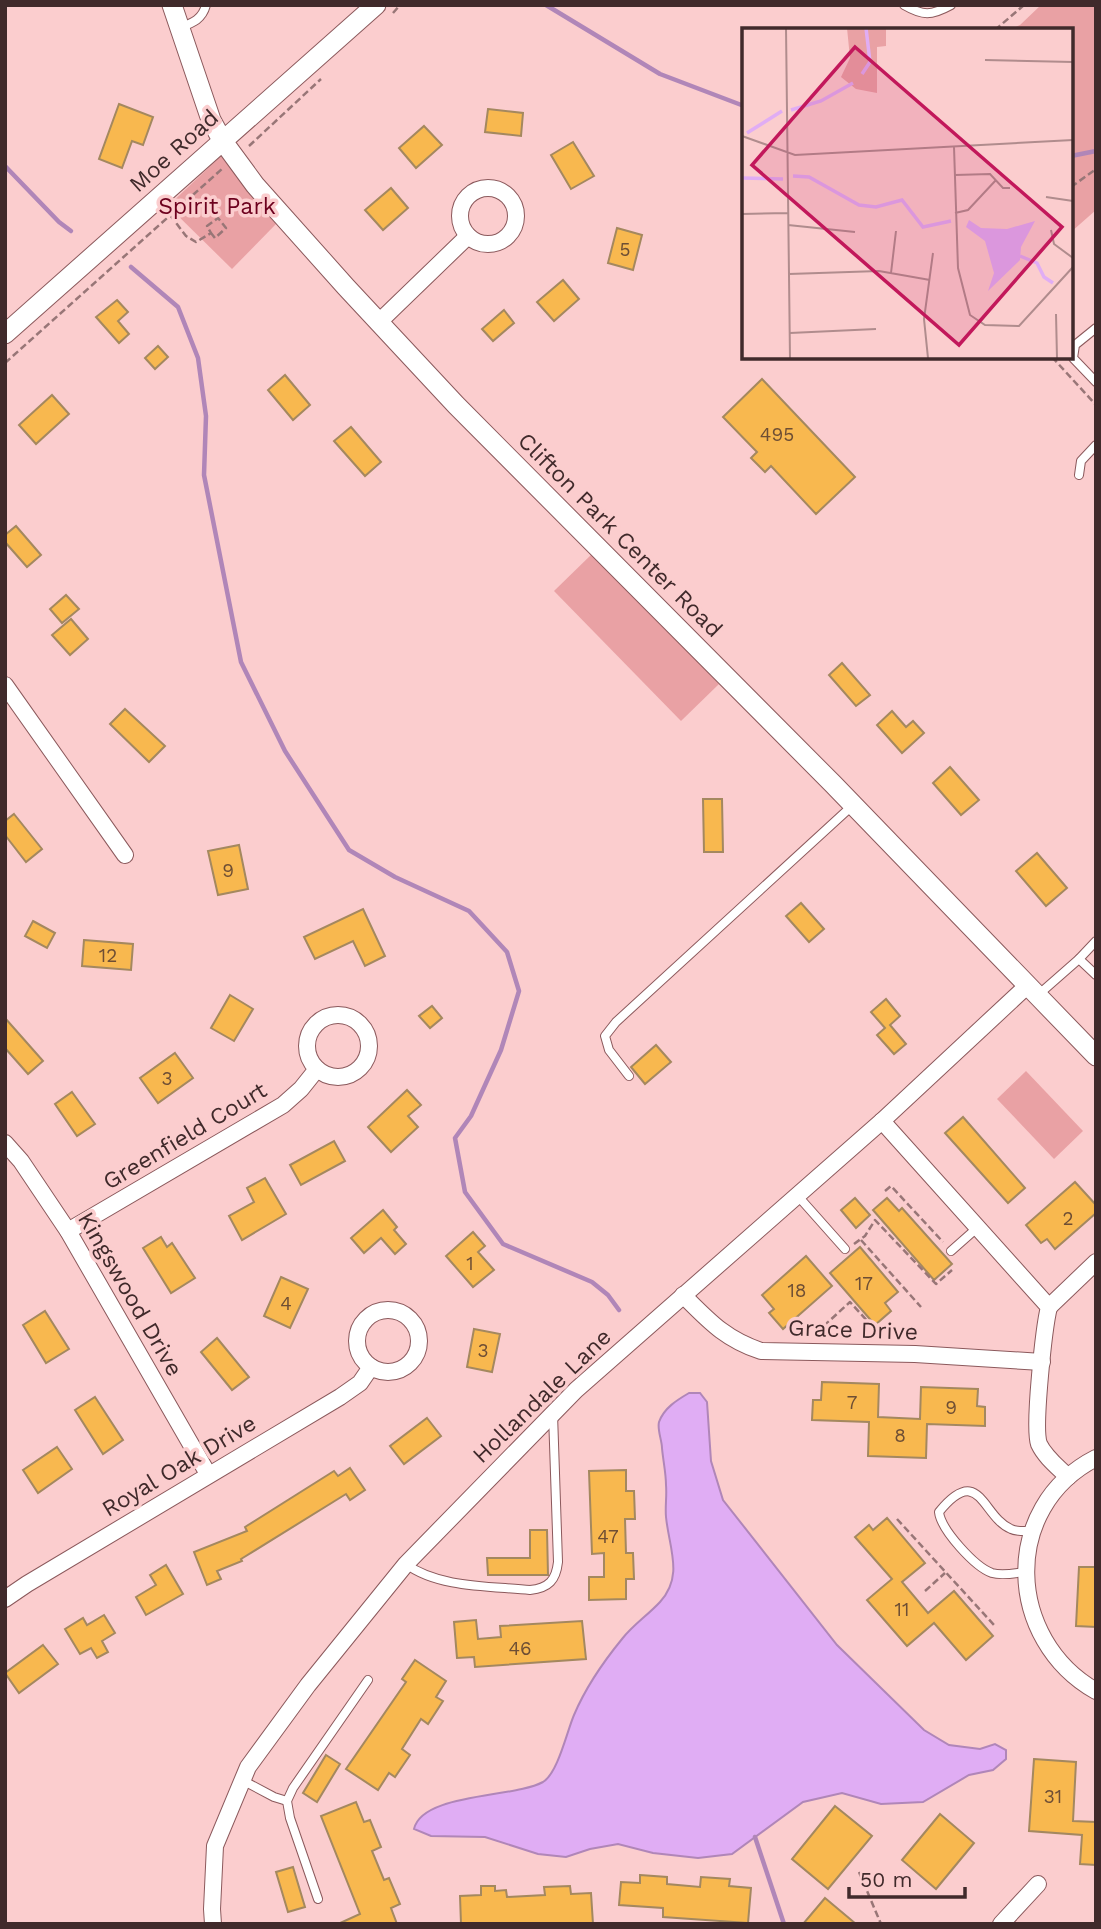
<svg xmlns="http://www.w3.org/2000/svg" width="1101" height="1929" viewBox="0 0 1101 1929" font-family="'Work Sans',sans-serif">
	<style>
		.green { fill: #e9a1a4 }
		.water { fill: #e0adf4; stroke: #b086b8; stroke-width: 2 }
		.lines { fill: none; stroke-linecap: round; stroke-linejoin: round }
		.stream { stroke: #b086b8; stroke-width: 4.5 }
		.building { fill: #f8b84f; stroke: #a4885f; stroke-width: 2 }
		.service-casing { stroke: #8b595c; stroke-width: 10 }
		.minor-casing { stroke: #8b595c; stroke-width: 18 }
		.tertiary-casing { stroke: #8b595c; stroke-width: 21 }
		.path { stroke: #987677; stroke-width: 2.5; stroke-dasharray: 7 3.5; stroke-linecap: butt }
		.service { stroke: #fff; stroke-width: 8 }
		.minor { stroke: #fff; stroke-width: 16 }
		.tertiary { stroke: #fff; stroke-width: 19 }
		.labels { text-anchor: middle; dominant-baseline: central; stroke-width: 7; stroke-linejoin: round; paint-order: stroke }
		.number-label { font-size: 19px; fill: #6e4e34 }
		.street-label { font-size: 23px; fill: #402a2b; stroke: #fbcdce }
		.park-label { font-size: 23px; fill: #6d001e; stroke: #fbcdce }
		.inset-river { fill: none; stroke: #e0adf4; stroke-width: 3.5 }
		.inset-road { fill: none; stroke: #b08c8d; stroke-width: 2 }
		.view { fill: #c2185b; fill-opacity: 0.15; stroke: #c2185b; stroke-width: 3.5 }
		.inset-edge { fill: none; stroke: #402a2b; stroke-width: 3.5 }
	</style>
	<rect width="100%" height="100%" fill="#fbcdce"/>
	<g class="green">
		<polygon points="1041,5 1096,5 1096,210 1071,232 1071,30 1009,30 1020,25"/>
		<polygon points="221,156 276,224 232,269 168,206"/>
		<polygon points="593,553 719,684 681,721 554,591"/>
		<polygon points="1026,1071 1083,1131 1054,1159 997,1099"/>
	</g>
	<path class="water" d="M689,1393H700L707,1402L711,1461L723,1500L837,1645L924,1730L949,1745L980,1749L995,1744L1006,1750V1759L993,1770L969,1775L923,1802L881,1804L842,1793L803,1802L732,1854L698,1858L653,1853L618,1844L590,1849L566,1857L538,1854L485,1837L431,1836L414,1829C422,1793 514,1798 543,1782C558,1773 567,1731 574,1715C585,1689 604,1661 622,1639C633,1625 648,1615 660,1602C684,1576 669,1548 666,1517C665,1506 667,1496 666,1485C666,1473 663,1460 662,1448C662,1441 657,1429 659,1422C664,1408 677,1400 689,1393Z"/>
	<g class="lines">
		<g class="stream">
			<polyline points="546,5 660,74 744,106"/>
			<polyline points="1071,156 1096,151"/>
			<polyline points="5,166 59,222 71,231"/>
			<polyline points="131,267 178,307 198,358 206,416 204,475 241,662 285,751 349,850 395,877 469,911 507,952 519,991 501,1050 471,1116 455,1138 465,1192 503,1244 592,1282 608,1295 619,1310"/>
			<polyline points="755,1837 784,1924"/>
		</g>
	</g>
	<g class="building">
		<polygon points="119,104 153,117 143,145 132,141 122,168 99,159"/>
		<polygon points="488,109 523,113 521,136 485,132"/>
		<polygon points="424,126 442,145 416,168 399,148"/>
		<polygon points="573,142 594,176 571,189 551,155"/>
		<polygon points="391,188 408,208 383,230 365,210"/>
		<polygon points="617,228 642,235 633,270 608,263"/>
		<polygon points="563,280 579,299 554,321 537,302"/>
		<polygon points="117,300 128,312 118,321 129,334 119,343 96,317"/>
		<polygon points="504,310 514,323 493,341 482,329"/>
		<polygon points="158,346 168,357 155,369 145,358"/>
		<polygon points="285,375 310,405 293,420 268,390"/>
		<polygon points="762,379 855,477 816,514 771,466 765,472 751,458 757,452 723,417"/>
		<polygon points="52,395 69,414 36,444 19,425"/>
		<polygon points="351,427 381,462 365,476 334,441"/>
		<polygon points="16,526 41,555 27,567 5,542 5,535"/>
		<polygon points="66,595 79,609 62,623 50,609"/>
		<polygon points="71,619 88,639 70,655 52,635"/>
		<polygon points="842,663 870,695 856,706 829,675"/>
		<polygon points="125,709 165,746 149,762 110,724"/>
		<polygon points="892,711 906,727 913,721 924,733 902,753 877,725"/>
		<polygon points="950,767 979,800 961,815 933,783"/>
		<polygon points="703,799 722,799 723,852 704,852"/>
		<polygon points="14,814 42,849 26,862 5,835 5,821"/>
		<polygon points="239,845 248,889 218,895 208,851"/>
		<polygon points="1037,853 1067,888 1046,906 1016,871"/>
		<polygon points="801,903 824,929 809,942 786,916"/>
		<polygon points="363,909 385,956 365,966 353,941 315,959 304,937"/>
		<polygon points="33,921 55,933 47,948 25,936"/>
		<polygon points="84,940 133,944 131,970 82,966"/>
		<polygon points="230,995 253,1009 234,1041 211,1028"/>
		<polygon points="886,999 900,1016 890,1025 906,1044 894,1054 877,1035 885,1028 871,1012"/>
		<polygon points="432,1006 442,1018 430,1028 419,1016"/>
		<polygon points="5,1018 43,1061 28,1074 5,1048"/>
		<polygon points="656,1045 671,1062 645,1084 631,1067"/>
		<polygon points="175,1053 193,1078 158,1103 140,1078"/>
		<polygon points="407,1090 421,1105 408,1116 418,1127 391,1152 368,1127"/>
		<polygon points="72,1092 95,1124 77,1136 55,1104"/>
		<polygon points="963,1117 1025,1188 1008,1203 945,1133"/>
		<polygon points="334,1141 345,1161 301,1185 290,1165"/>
		<polygon points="265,1178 286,1214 242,1240 229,1216 254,1202 247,1188"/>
		<polygon points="1075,1182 1096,1205 1096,1213 1055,1249 1047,1239 1041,1243 1026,1225"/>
		<polygon points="855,1198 870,1215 856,1228 841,1210"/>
		<polygon points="887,1198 899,1211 902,1208 952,1264 934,1280 873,1210"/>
		<polygon points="383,1210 397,1227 394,1230 406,1244 395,1254 381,1238 364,1253 351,1238"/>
		<polygon points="473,1232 485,1246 478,1252 494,1270 473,1287 446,1256"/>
		<polygon points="161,1237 167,1247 172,1243 195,1278 171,1293 143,1248"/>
		<polygon points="860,1247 898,1292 885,1303 891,1311 875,1325 830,1273"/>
		<polygon points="806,1256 832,1286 783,1329 769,1313 774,1309 762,1295"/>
		<polygon points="281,1277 308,1289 290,1328 264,1316"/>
		<polygon points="45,1311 69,1349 46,1363 23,1325"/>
		<polygon points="474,1329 500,1334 492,1372 467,1367"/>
		<polygon points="217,1338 249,1377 232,1390 201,1352"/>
		<polygon points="822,1382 879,1384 878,1417 920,1419 921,1387 978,1389 977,1406 985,1407 985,1426 927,1424 926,1458 868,1456 869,1422 812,1420 813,1400 821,1400"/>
		<polygon points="95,1397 123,1440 103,1454 75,1410"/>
		<polygon points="427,1418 441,1436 404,1464 390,1446"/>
		<polygon points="57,1447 72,1469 38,1493 23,1470"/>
		<polygon points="350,1468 365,1490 350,1500 346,1494 241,1559 242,1561 217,1571 221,1579 207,1585 194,1552 247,1531 245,1527 334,1471 338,1476"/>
		<polygon points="626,1470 626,1491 634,1491 635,1519 625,1519 626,1553 633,1553 634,1579 626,1579 626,1599 589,1600 589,1577 604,1577 604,1553 592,1554 589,1471"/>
		<polygon points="887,1518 925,1563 902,1582 928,1613 954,1591 993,1636 966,1660 934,1623 907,1646 867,1600 892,1579 855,1537 869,1525 873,1530"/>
		<polygon points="530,1530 547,1530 548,1575 488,1575 487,1558 530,1558"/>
		<polygon points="166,1565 183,1594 146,1615 136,1597 156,1585 150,1575"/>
		<polygon points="1079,1567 1096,1567 1096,1627 1076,1626"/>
		<polygon points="104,1615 115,1633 102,1641 108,1652 97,1658 91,1648 80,1654 65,1629 83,1618 87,1625"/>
		<polygon points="476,1620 478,1639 501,1637 500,1626 582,1621 586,1659 475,1667 474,1657 457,1658 454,1622"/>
		<polygon points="43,1645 58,1664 19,1693 5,1673"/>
		<polygon points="415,1660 446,1681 436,1697 443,1701 428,1724 421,1719 402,1749 410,1755 395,1777 389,1773 378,1790 346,1769 406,1682 402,1679"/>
		<polygon points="326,1755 340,1764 317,1802 303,1793"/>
		<polygon points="1034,1759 1076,1762 1073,1821 1096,1822 1096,1865 1080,1864 1082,1835 1029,1831"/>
		<polygon points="356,1802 364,1822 370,1820 381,1847 372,1851 384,1880 389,1878 400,1904 391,1908 397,1924 338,1924 360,1914 321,1816"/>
		<polygon points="835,1806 872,1836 828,1889 792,1859"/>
		<polygon points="940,1814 974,1843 936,1889 902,1860"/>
		<polygon points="293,1867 305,1907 288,1912 276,1872"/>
		<polygon points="640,1875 667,1877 667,1884 700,1887 701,1877 730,1879 729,1886 751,1888 748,1923 663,1917 663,1908 619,1905 621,1882 640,1883"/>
		<polygon points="481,1886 495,1886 495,1891 506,1890 507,1897 545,1895 544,1887 570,1886 571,1894 591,1893 593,1924 461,1924 460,1896 481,1895"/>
		<polygon points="825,1898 856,1924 803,1924"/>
	</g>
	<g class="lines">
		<defs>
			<g id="service">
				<path d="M904,5C923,16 931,16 951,5"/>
				<path d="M179,28C192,23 202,20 206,5"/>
				<polyline points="1096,328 1075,345 1073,358 1096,382"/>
				<polyline points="1079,475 1081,461 1096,445"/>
				<polyline points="1079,959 1096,941"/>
				<polyline points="1038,995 1079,959 1096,975"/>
				<polyline points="629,1076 609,1050 605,1036 616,1022 853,805"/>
				<polyline points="797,1195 845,1249"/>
				<polyline points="951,1251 977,1228"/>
				<path d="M406,1564C438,1588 491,1586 530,1590C549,1588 556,1580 558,1562L553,1414"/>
				<path d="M1025,1572C1015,1573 1003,1576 992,1573C975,1567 941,1530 939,1512C980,1462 982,1517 1011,1529C1017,1532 1026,1531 1033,1531"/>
				<polyline points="242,1780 274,1797 287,1801"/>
				<polyline points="318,1899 290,1818 287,1801 293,1788 368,1680"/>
			</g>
			<g id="minor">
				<circle cx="488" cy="216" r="28"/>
				<polyline points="379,322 468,236"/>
				<polyline points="5,685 125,855"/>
				<circle cx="338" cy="1046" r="31"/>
				<path d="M882,1121L1049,1307C1044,1327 1033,1428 1039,1444C1045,1457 1058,1467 1068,1477"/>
				<polyline points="5,1143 21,1161 68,1231 208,1474"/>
				<polyline points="68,1231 283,1105 301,1089 317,1069"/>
				<path d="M683,1295C709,1321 725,1339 761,1351L915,1354L1042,1362"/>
				<polyline points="1049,1307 1096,1262"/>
				<circle cx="388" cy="1341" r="31"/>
				<path d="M1096,1458C1000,1507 1006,1640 1096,1691"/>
				<polyline points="5,1599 27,1584 340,1397 360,1383 371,1367"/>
				<polyline points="213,1924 212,1909 215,1846 248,1767 308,1685 406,1564 576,1390 882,1121 1028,985"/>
				<polyline points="1001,1924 1038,1884"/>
			</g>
			<g id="tertiary">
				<polyline points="172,5 211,120 222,140 255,185 346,287 456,405 833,784 1096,1056"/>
				<polyline points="5,334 376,5"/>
			</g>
		</defs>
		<use href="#service" class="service-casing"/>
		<use href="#minor" class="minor-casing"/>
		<use href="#tertiary" class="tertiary-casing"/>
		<g class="path">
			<polyline points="393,13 400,5"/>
			<polyline points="995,30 1024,5"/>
			<polyline points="249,146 321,79"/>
			<polyline points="1071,187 1096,169"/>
			<polyline points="170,215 186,236 196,242 211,233 207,226 218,218 226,228 215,238 211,233"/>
			<polyline points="1052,357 1096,405"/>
			<polyline points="5,363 223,168"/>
			<polyline points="885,1191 891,1186 943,1242"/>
			<polyline points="861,1240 921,1307"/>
			<polyline points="854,1244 865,1236 875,1220 936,1284 952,1270"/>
			<polyline points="826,1338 827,1323 850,1302 871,1325"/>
			<polyline points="897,1519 994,1625"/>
			<polyline points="925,1591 945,1573"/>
			<polyline points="859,1872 881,1924"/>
		</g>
		<use href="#service" class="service"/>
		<use href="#minor" class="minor"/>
		<use href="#tertiary" class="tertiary"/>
	</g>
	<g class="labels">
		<g class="number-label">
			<text x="625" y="249">5</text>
			<text x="777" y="434">495</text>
			<text x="228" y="870">9</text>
			<text x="108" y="955">12</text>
			<text x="167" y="1078">3</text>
			<text x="1068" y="1218">2</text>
			<text x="470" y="1263">1</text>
			<text x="864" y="1283">17</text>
			<text x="797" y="1290">18</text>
			<text x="286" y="1303">4</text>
			<text x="483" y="1350">3</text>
			<text x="852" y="1402">7</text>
			<text x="951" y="1407">9</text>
			<text x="900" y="1435">8</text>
			<text x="608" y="1536">47</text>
			<text x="902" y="1609">11</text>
			<text x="520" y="1648">46</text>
			<text x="1053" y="1796">31</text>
		</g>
		<g class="street-label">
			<text transform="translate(174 151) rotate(-42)">Moe Road</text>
			<text transform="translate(620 535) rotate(45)">Clifton Park Center Road</text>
			<text transform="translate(185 1136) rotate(-31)">Greenfield Court</text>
			<text transform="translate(130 1294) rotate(60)">Kingswood Drive</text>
			<text transform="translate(853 1330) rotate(2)">Grace Drive</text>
			<text transform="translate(542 1396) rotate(-44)">Hollandale Lane</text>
			<text transform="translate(179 1466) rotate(-31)">Royal Oak Drive</text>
		</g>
		<g class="park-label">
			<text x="217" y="206">Spirit Park</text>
		</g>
	</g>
	<g transform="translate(742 28)">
		<rect width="331" height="331" fill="#fbcdce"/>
		<path d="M105,0H144V18L135,19V65L114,61L99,49L108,30Z" fill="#e9a1a4"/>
		<path d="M227,192L239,200L265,201L293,193L279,219L278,232L246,263L252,245L243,213L224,199Z" fill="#e0adf4"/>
		<path class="inset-river" d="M120,46L128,34L124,0M49,82L79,73L111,55M5,105L40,83M51,148L67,149L117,177L134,179L160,172L181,199L209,193M0,150L41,151M278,228L295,235L302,249L311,255"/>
		<path class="inset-road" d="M44,0L48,330M243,32L331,34M0,108L53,127L331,112M212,119L216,240L228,287L243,297L277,298L331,239M213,147L248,146L261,160H268M304,169L331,173M213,185L226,182L254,152M0,186L46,185M46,197L113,204M309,202L312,216L331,230M149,245L154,203M47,246L137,243L188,252M314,286L315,330M48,305L134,301M186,330L182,291L191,225"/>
		<path class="view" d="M113,19L320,199L217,317L10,137Z"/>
		<rect width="331" height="331" class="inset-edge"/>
	</g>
	<rect width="1101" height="1929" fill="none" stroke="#402a2b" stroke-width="14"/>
	<path d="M849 1887v10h116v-10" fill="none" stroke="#402a2b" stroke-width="3.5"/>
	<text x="860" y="1887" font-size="21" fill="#402a2b" stroke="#fbcdce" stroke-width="5" paint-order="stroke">50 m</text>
</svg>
